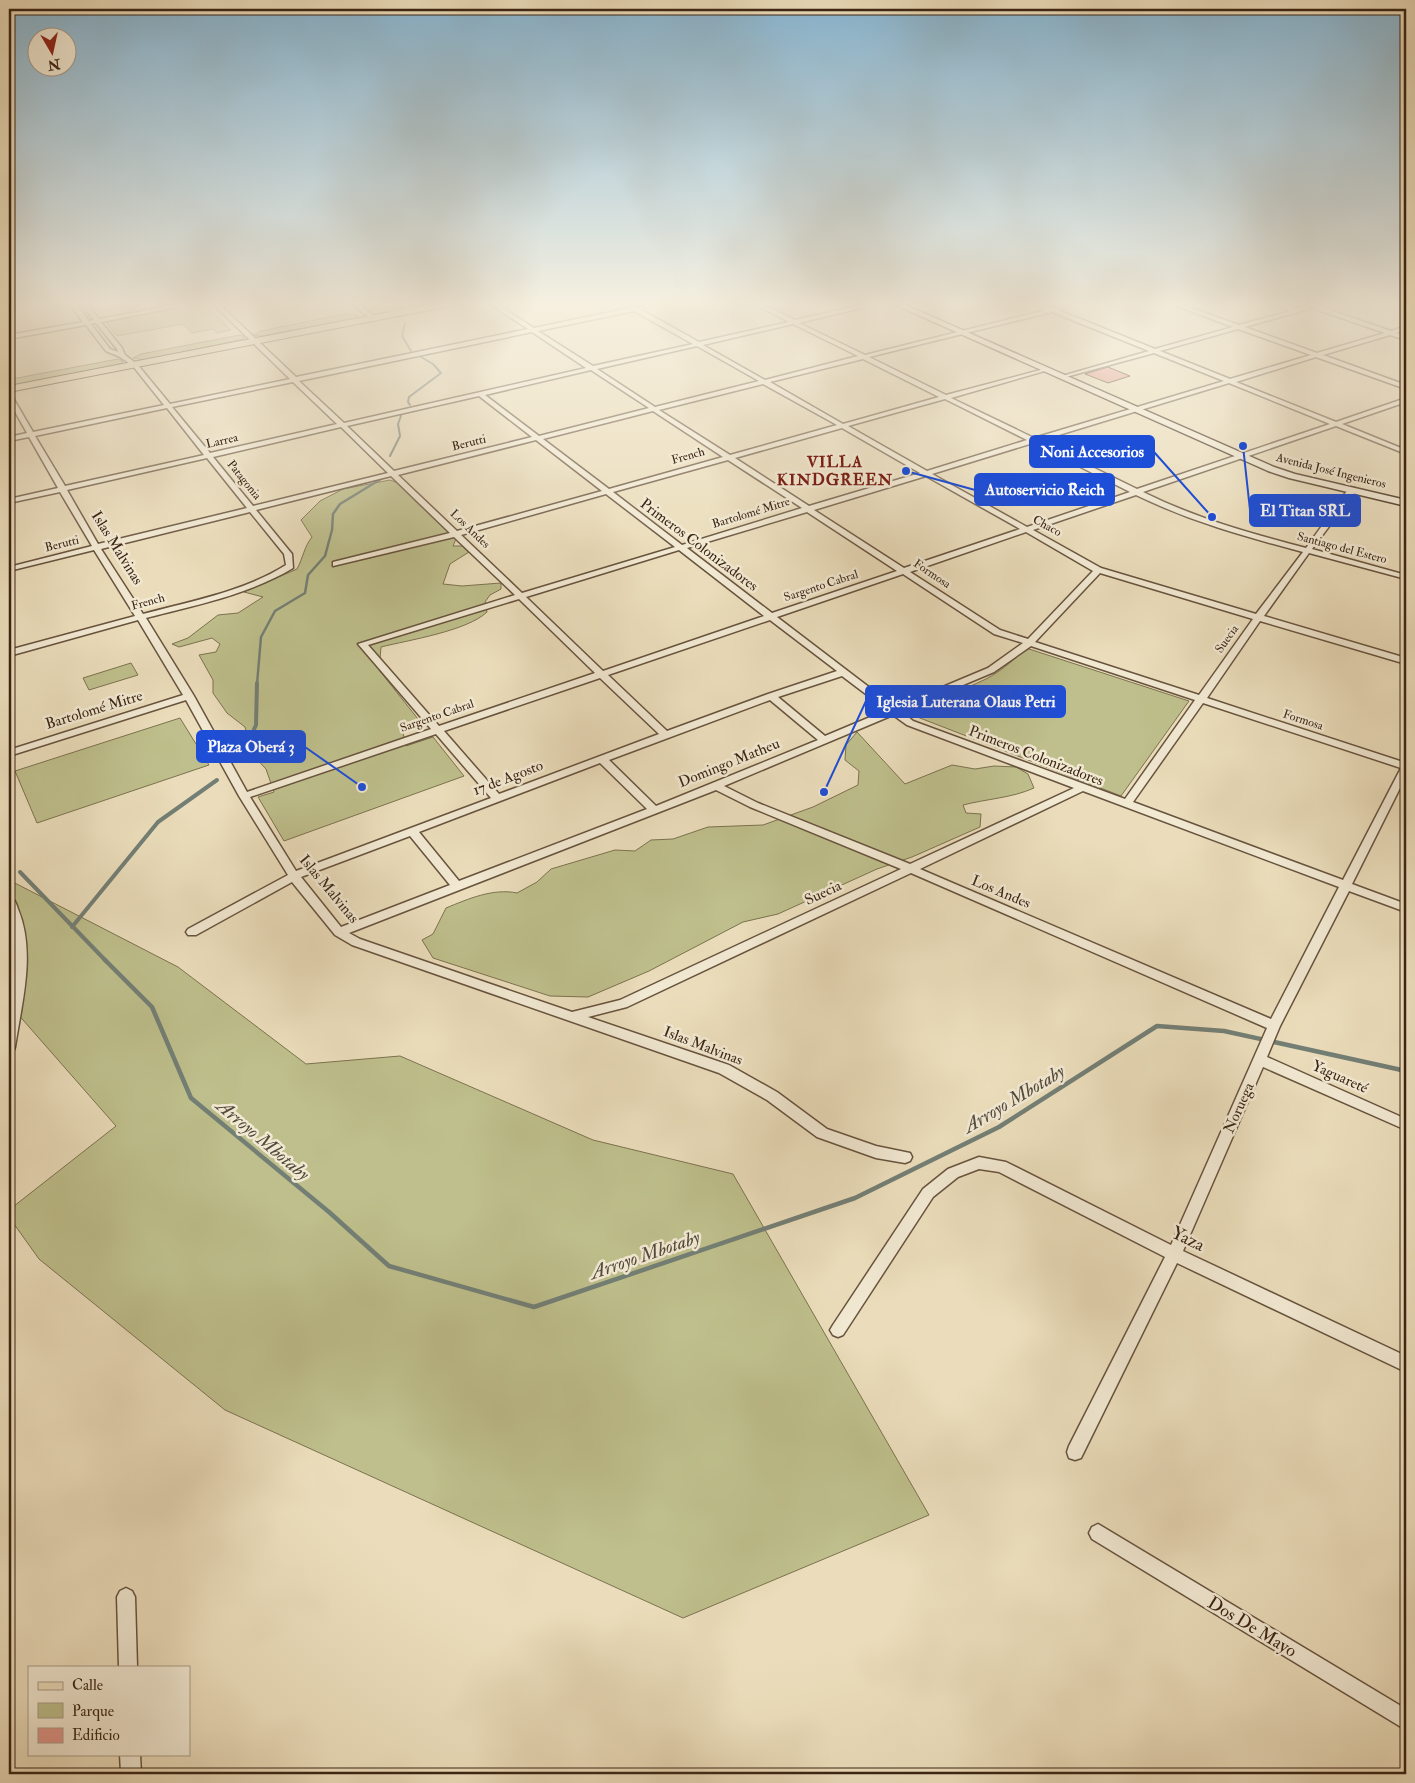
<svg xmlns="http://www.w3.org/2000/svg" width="1415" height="1783" viewBox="0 0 1415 1783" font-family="'IM FELL Double Pica',serif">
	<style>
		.green { fill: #bebf8c; stroke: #7c7250 }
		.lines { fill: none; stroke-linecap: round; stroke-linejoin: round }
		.stream-far3 { stroke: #737f75; stroke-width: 2 }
		.stream-far2 { stroke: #737f75; stroke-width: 2.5 }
		.stream-far1 { stroke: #737f75; stroke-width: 4 }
		.stream { stroke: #737f75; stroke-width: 4.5 }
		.building { fill: #e3968d; stroke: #3b2514 }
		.street-casing { stroke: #67533e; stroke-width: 3 }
		.secondary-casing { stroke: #3b2514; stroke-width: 3 }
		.primary-casing { stroke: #3b2514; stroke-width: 2 }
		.street { fill: #f2e9d3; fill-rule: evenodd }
		.secondary { fill: #f2e9d3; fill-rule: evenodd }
		.primary { fill: #ebddbb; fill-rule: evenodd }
		.labels { text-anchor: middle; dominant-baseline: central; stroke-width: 5; stroke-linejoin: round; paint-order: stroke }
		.far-street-label { font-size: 12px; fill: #3b2514; stroke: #f2e9d3 }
		.street-label { font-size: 15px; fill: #3b2514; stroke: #f2e9d3 }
		.far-district-label { font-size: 16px; font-weight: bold; letter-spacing: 1px; fill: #7a1f14; stroke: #f2e9d3 }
		.near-street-label { font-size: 18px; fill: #3b2514; stroke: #f2e9d3 }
		.near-water-label { font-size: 19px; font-style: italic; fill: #524a3c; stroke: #f2e9d3 }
		.leader { fill: none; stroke: #1d4ed8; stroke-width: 2 }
		.callout-dot { fill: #1d4ed8; stroke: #f2e9d3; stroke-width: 2 }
		.callout { fill: #1d4ed8; stroke: #1d4ed8; stroke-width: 2 }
		.callout-label { font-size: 16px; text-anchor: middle; font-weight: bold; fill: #fff }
	</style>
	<rect width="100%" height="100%" fill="#ebddbb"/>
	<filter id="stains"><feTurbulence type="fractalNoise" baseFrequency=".004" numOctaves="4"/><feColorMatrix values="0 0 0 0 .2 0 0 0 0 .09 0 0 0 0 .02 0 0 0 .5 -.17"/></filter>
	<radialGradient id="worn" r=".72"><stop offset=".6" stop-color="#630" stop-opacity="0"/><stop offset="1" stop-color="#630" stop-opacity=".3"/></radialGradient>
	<g class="green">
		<polygon points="406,303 438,303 378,315 367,313 373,309"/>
		<polygon points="204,304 231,330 217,333 213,329 192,333 183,324 117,336 105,321"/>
		<polygon points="345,314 357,315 357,318 266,337 254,335 261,331"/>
		<polygon points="240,335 244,337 244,339 145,360 133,358 141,354"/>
		<polygon points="118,359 123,361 121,364 115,366 9,386 9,380 12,379"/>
		<path d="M390,480L401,484L456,539L453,546H462L469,552L450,564L443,584L462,586L501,583V589L490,595L485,602L487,612C467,631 409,640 381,647L379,670L422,724L403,733L406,746L433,737L464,776L284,841L258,797L274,792L266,769L252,754L245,727L227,713L213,693V680L199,655L216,652L220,644L212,638L179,647L172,644L188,638L218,615L238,613L263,597L244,592L297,569C303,558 304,547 312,537L301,520L320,501L343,489Z"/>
		<path d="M1026,648L1189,701L1121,796L907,713C931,698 960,692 986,679C1001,671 1014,660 1026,648Z"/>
		<polygon points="131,663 138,675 89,690 83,678"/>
		<polygon points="180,718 209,765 37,823 15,771"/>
		<path d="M857,732L905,784L952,765L975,769L994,766L1016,767L1028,774L1034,788C1012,798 986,799 963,805L966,813L981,814L980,827L912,857L877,869L778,914L743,922L649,971L588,997L550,996L433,958L422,940L433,934L446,908C468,899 493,888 517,893L537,882L551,869L615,850L635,851L651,840L673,839L708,827L763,825L813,807L858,785L859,771L845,760L846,745Z"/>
		<polygon points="9,880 178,967 306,1064 400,1056 593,1140 733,1174 929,1515 683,1618 225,1410 39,1259 9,1217 9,1210 116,1126 9,1004"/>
	</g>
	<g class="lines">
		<g class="stream-far3">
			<polyline points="405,323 402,336 411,351"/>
			<polyline points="410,405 408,402 409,397 441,373 433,364 421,357"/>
			<polyline points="390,456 400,436 398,424 402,413"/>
		</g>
		<polyline class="stream-far2" points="257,684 261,637 275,611 305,593 308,575 325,556 332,530 333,514 340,504 381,479"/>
		<g class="stream-far1">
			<polyline points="241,758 256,725 257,683"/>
			<polyline points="20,872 106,961"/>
			<polyline points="72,927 158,822 217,780"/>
		</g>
		<polyline class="stream" points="105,960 152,1007 191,1098 329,1212 389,1266 534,1307 855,1198 999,1127 1157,1026 1224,1031 1406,1071"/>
	</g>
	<polygon class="building" points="1108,367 1130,376 1108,383 1085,374"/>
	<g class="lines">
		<defs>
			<g id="street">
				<path d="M69,303H75L89,321L94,320L80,303H86L99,319L186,303H199L101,322L122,348L125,355L137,364L170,404L290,379L212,303H218L296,377L528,329L488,303H495L534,328L630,308L622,303H629L636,307L654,303H666L640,309L699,342L789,322L752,303H760L795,320L871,303H882L799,323L865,355L1046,310L1031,303C1039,303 1044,307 1051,308C1059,309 1074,303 1084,303L1058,310L1155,349L1233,327L1168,303H1177L1239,325L1291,311L1272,303C1286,303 1293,310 1307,306L1304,303H1309L1391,331L1406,326V330L1396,333L1406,336V340L1390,335L1323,355L1406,385V389L1316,357L1236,382L1336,422L1406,398V402L1342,424L1406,450V454L1336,426L1143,492C1195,518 1249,533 1306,548L1349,488H1355V492L1312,549L1406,575V579L1309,553L1264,616L1406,658V664L1260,621L1207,698L1406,763V776L1352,884L1406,904V912L1349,891L1280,1026L1267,1057L1406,1119V1130L1263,1067L1183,1251L1406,1356V1372L1177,1263L1081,1458L1075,1460L1069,1458L1067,1452L1069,1446L1165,1257L999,1172L979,1169L958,1177L933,1197L843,1335L838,1337L833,1335L830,1330L833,1325L923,1189L948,1169L979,1157L1006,1162L1171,1245L1267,1028L911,873L627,1007L588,1017L729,1065L777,1092L827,1129L876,1146L910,1153L912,1157L910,1161L905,1163L876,1158L817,1137L767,1100L719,1073L352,945L335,935L292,882L196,935H188L186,932L188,929L288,875L239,796L186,700L9,756V750L183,695L138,620L9,656V650L135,616L94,550L9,571V567L92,546L60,492L9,503V499L58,488L29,437L9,441V437L27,433L9,401V394L12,396L33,432L164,405L133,366L120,357L106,351L86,325L9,339V335L83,322ZM1312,308L1385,333L1317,353L1245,327ZM634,311L693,344L593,366L538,331ZM1052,312L1149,351L1062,376V378L1154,353L1224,381L1034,438L951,398L1048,370V368L946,395L869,357ZM96,323L117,349L118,352L110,349L91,324ZM793,324L858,356L765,380L703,345ZM1238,329L1311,355L1230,379L1160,351ZM532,332L586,368L344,423L299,381ZM697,346L759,381L655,407L597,369ZM863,359L939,397L843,424L770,382ZM591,370L649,408L539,436L485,395ZM293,382L337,424L210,453L172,407ZM1229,383L1330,424L1137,489L1039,441ZM763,384L837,425L730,455L659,410ZM479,396L532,437L394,471L347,426ZM945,399L1027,440L927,471L848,426ZM167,408L204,455L65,486L35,436ZM653,411L723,457L609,489L543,439ZM341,427L388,473L253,506L213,457ZM842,428L920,473L809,506L735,458ZM536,440L602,491L457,531L398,475ZM1033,443L1130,492L1027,527L932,474ZM207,458L247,508L98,544L67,490ZM728,460L802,508L682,545L613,492ZM391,476L450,533L333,562V566L454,537L515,595L358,644L431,729L247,792L194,696L146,618C196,605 248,595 293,568L292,554L256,510ZM926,476L1020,529L904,568L814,510ZM606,494L675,547L522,593L461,535ZM1136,495C1192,522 1243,536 1303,552L1256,614L1101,568L1033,530ZM250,512L284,554L286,565C243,592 191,601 143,614L101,549ZM807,512L897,571L772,613L687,548ZM1026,532L1093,571L1028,639L1000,630L910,572ZM679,550L764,616L603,671L526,597ZM1100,573L1253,619L1199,695L1035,642ZM903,574L994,634L1023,643L988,668L895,707L777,617ZM519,599L595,673L439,726L368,645ZM770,620L837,671L768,694L667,731L608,675ZM1031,646L1195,700L1125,799L913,721L901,711L994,672ZM842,676L887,710L825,736L778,697ZM600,678L659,734L499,794L444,731ZM770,700L818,740L656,806L609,760ZM1203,703L1401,768L1343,880L1133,802ZM893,715L907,725L1074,788L910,864L758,803L724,786ZM436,734L491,798L296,871L250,797ZM600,763L647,809L459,881L419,832ZM716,790L750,807L901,869L620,1000L572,1012L360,939L349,933ZM1083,791L1339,887L1271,1019L920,869ZM410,836L450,885L341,927L301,877Z"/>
				<polygon points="351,303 358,303 376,318 371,319"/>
				<path d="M9,897C15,899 16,903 18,909C36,952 22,1002 15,1047L14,1050L9,1052V1008L15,969L13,925L9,914Z"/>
				<polygon points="1098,1524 1406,1709 1406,1730 1092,1539 1089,1533 1092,1527"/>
				<polygon points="126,1588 132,1591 135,1597 137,1667 119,1667 117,1597 120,1591"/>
				<polygon points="120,1754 140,1754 141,1774 121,1774"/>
			</g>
			<polygon id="secondary" points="891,303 901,303 1274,467 1295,474 1406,500 1406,506 1289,478 1268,471"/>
			<polygon id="primary" points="436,303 454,303 450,306 9,392 9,386"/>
		</defs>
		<use href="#street" class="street-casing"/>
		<use href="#secondary" class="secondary-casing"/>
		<use href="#primary" class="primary-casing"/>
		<use href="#street" class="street"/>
		<use href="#secondary" class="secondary"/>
		<use href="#primary" class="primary"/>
	</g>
	<linearGradient id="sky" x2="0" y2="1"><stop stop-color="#88b7d4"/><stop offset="0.55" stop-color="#f6f0e0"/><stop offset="1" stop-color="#f6f0e0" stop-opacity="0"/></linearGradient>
	<rect width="1415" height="553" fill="url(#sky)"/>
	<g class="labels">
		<g class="far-street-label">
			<text transform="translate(222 441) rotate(-13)">Larrea</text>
			<text transform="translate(469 443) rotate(-14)">Berutti</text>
			<text transform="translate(688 456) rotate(-16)">French</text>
			<text transform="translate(1331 471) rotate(14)">Avenida José Ingenieros</text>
			<text transform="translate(244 480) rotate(51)">Patagonia</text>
			<text transform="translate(751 513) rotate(-17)">Bartolomé Mitre</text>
			<text transform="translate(1047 526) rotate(29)">Chaco</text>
			<text transform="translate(470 529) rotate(44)">Los Andes</text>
			<text transform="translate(62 544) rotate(-14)">Berutti</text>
			<text transform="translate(1342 548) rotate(15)">Santiago del Estero</text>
			<text transform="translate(932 574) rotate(34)">Formosa</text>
			<text transform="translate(821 586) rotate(-18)">Sargento Cabral</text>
			<text transform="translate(148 602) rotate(-15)">French</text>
			<text transform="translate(1227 639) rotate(-55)">Suecia</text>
			<text transform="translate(437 716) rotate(-19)">Sargento Cabral</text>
			<text transform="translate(1303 720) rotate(18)">Formosa</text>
		</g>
		<g class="street-label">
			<text transform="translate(699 545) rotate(37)">Primeros Colonizadores</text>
			<text transform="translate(117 548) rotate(58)">Islas Malvinas</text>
			<text transform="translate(94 710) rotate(-17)">Bartolomé Mitre</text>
			<text transform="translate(1036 756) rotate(21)">Primeros Colonizadores</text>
			<text transform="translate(729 763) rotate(-22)">Domingo Matheu</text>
			<text transform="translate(508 778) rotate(-21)">17 de Agosto</text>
			<text transform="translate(329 889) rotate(50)">Islas Malvinas</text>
			<text transform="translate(1001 892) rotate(23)">Los Andes</text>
			<text transform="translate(823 893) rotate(-25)">Suecia</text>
			<text transform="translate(703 1046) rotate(21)">Islas Malvinas</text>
			<text transform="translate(1340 1077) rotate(24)">Yaguareté</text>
			<text transform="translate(1239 1108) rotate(-66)">Noruega</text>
		</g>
		<g class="far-district-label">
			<text x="835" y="462">VILLA<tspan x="835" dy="18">KINDGREEN</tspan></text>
		</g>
		<g class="near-street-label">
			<text transform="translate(1188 1239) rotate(26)">Yaza</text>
			<text transform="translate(1252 1627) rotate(31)">Dos De Mayo</text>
		</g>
		<g class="near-water-label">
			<text transform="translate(1014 1099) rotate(-31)">Arroyo Mbotaby</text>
			<text transform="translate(263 1140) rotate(40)">Arroyo Mbotaby</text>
			<text transform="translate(645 1255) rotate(-19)">Arroyo Mbotaby</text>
		</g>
	</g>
	<path class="leader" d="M1212 517L1154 452M906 471L975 490M1243 446L1250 510M824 792L866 701M362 787L305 747"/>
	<g class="callout-dot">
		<circle cx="1212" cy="517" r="5"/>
		<circle cx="906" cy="471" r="5"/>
		<circle cx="1243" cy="446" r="5"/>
		<circle cx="824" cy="792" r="5"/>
		<circle cx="362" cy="787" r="5"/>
	</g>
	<g class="callout">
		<rect x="1030" y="436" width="124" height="31" rx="5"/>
		<rect x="975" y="474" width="139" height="31" rx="5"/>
		<rect x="1250" y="495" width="110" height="31" rx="5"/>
		<rect x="866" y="686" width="199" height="31" rx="5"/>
		<rect x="197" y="731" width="108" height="31" rx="5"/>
	</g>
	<g class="callout-label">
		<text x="1092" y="457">Noni Accesorios</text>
		<text x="1045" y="495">Autoservicio Reich</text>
		<text x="1305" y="516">El Titan SRL</text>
		<text x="966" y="707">Iglesia Luterana Olaus Petri</text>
		<text x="251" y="752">Plaza Oberá 3</text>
	</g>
	<rect width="1415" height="1783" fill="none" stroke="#ebddbb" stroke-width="30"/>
	<rect x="10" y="10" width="1395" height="1763" fill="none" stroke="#3b2514" stroke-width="2.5"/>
	<rect x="15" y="15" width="1385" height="1753" fill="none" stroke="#3b2514"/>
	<rect x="28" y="1666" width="162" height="90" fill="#f2e9d3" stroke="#a99b87"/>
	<rect x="38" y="1682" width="25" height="8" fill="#ebddbb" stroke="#a99b87"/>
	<text x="72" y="1690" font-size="15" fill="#3b2514">Calle</text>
	<rect x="38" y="1703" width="25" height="15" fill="#bebf8c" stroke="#a99b87"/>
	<text x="72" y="1716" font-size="15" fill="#3b2514">Parque</text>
	<rect x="38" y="1728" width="25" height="15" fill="#e3968d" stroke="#a99b87"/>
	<text x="72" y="1740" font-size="15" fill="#3b2514">Edificio</text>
	<g transform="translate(52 52) rotate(171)"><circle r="24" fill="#f2e9d3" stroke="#a99b87"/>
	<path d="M0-4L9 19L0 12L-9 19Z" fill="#8f2418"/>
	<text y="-8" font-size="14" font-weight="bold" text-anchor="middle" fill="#3b2514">N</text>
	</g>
	<rect width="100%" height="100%" filter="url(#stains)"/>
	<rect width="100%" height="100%" fill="url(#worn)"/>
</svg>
